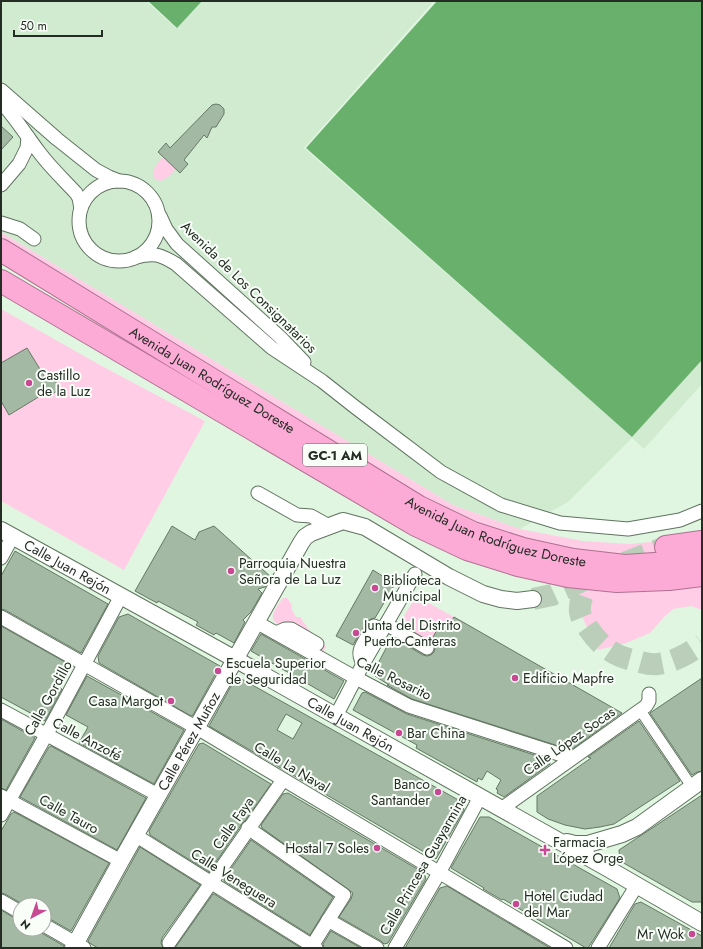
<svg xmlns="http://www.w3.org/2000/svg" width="703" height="949" viewBox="0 0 703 949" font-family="Jost,sans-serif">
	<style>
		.built { fill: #d0ebd0 }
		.green { fill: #ffcee6 }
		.water { fill: #68b06c }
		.building { fill: #a4b9a4; stroke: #657865; fill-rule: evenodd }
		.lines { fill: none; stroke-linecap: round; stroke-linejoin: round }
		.trunk-tunnel { stroke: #baceba; stroke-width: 22; stroke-dasharray: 22 11; stroke-linecap: butt }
		.pedestrian-casing { stroke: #607360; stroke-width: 12 }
		.minor-casing { stroke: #607360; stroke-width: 15 }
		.tertiary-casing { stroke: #607360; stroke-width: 18 }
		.trunk-casing { stroke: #b07091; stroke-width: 24 }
		.pedestrian { stroke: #fff; stroke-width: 10 }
		.minor { stroke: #fff; stroke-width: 13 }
		.tertiary { stroke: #fff; stroke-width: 16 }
		.trunk { stroke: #fcaad6; stroke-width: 22 }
		.poi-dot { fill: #c84893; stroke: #f9fef9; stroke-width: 1.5 }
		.labels { text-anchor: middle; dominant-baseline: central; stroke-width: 4; stroke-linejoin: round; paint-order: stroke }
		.shield { fill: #f9fef9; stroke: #646b64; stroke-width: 1 }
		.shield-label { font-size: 13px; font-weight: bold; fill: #242c24 }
		.street-label { font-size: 14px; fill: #242c24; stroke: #f9fef9 }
		.poi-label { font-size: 14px; fill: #242c24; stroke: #f9fef9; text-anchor: start }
	</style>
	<rect width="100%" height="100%" fill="#e0f6e0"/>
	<polygon class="built" points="1,1 146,1 176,28 201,1 434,1 304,148 632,437 702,360 702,384 644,449 632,438 568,502 520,529 453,505 1,232"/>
	<g class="green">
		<path d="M163,157L176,169C171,174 167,179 160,181L154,178C152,168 157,164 163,157Z"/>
		<polygon points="1,232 453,505 520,529 583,541 630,544 661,541 664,557 617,557 549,550 452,514 317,433 1,239"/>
		<polygon points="1,309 100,365 205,421 124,570 1,501"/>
		<polygon points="62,328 88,340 213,411 374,509 410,529 457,551 512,570 543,578 579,584 626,586 670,585 702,582 702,610 691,606 673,609 664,617 650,633 626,643 598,650 571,594 560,585 534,581 506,573 457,556 410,534 185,400 100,351 63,332 61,331"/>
		<polygon points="416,596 454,617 447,628 440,624 429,643 398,626"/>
		<path d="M283,598H287L292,605L291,608L296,617H300L312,634L325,645L326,647L323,653L282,625C264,622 277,606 283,598Z"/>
	</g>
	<g class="water">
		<polygon points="148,1 202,1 177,28"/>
		<polygon points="437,1 702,1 702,360 632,437 306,148"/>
	</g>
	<g class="building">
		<polygon points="216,104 220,105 224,109 224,114 216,127 212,127 207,138 204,135 184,160 188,164 180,173 158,152 166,143 170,148 212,105"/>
		<polygon points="1,126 13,137 1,150"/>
		<polygon points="27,348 46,379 51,379 55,381 58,385 58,390 54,393 50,395 45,393 9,415 1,401 1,363"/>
		<polygon points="172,526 195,540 199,532 214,526 271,577 265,587 258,589 262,593 251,612 243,620 245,622 234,643 216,633 214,635 196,625 198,622 158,601 157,603 135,591"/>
		<polygon points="15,551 108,604 81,653 5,610 1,609 1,576"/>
		<polygon points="373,570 395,584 375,618 371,619 367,622 357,638 353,645 336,636"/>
		<polygon points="128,614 220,666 193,715 191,716 99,663 98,656 119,617"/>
		<polygon points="454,617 622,713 571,750 412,699 387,685 389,685 375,676 374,671 392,637 423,655 427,656 431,655 434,652 435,648 434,644 431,641 440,624 447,628"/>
		<polygon points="1,626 65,662 53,684 62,689 45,721 1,697"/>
		<polygon points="261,634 344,681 334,699 251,651"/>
		<polygon points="87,676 125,697 184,730 154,784 79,743 88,727 66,715"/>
		<path d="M238,677L462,802L464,810L436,859L209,726L235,679ZM286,714L302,723L293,739L277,730Z"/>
		<polygon points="702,678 702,771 697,772 692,775 650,713"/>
		<polygon points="365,692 407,714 550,760 550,764 504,797 497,793 498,790 496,789 501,780 487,771 482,780 478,778 477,782 416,748 417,745 353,710 362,693"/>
		<polygon points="1,719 35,738 6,790 1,788"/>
		<polygon points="639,721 680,781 614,824 600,827 585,829 565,825 548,819 537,812 537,796 591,758 588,757"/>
		<polygon points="203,743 271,784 245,821 242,823 240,827 209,872 150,835 149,831 199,744"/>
		<polygon points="51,746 146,798 117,850 20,797 49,747"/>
		<polygon points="288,793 424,873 426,879 388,943 384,944 381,941 339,917 351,899 353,893 262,828 261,825 283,794"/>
		<polygon points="702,795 702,902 692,902 620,861 619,850"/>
		<polygon points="14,812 109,863 71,931 48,918 44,917 44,905 24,905 5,894 1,893 1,831 11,814"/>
		<polygon points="480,817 489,817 617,889 620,898 588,948 586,948 503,899 502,900 483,889 484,888 451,868"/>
		<polygon points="251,840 333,897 310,935 224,881 224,879"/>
		<polygon points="140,847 200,885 162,938 161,943 163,948 98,948 91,944 88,941"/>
		<polygon points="447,886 550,948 405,948 440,888"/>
		<polygon points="213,894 214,894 301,948 175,948"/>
		<polygon points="641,902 702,936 702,948 609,948 635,904"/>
		<polygon points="1,910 16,919 20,920 20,929 37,929 40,932 64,946 64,948 1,948"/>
		<polygon points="331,931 361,948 324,948 323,944"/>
	</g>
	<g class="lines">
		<g class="trunk-tunnel">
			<path d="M603,571C599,574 594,577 591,581C584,588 579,602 580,612C581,618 585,624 588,628C601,647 615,657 637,661C644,663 651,665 658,664C675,662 689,653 702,644"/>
			<polyline points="533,599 552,595 603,571 666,547"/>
		</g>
		<defs>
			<polyline id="pedestrian" points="640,710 692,787"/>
			<g id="minor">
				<polyline points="1,90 57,139 96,170 109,177 119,181"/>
				<path d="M1,102C15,117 26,135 39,152C50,167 64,180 76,193L79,198L81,209"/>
				<circle cx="119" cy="221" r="40"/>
				<polyline points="1,185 19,164 27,148 28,137"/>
				<polyline points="160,216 166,229 177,244 280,337 304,362"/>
				<polyline points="1,223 20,229 34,239"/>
				<path d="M136,257C155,252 161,255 176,264L272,348L322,381L355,407L441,472L501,505L560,523L628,529L680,520L702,511"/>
				<polyline points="258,493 297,515 311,516 329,526"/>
				<polyline points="1,558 13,536"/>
				<polyline points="1,617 197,728 566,948"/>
				<polyline points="256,622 356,678 409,706 571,758"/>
				<polyline points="386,624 427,648"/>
				<polyline points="276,633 285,629 291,629 317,644"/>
				<path d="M363,664C361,660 359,656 360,651C361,644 370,633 374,626"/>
				<polyline points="1,710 158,795"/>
				<polyline points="336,716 363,664 415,574"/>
				<polyline points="1,796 121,861"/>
				<polyline points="501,809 646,706 649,701 649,694"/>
				<polyline points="1,815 49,730 121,596"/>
				<polyline points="248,828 344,895 312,946"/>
				<polyline points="135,835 316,948"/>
				<polyline points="1,901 20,912"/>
				<polyline points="328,920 377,948"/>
				<polyline points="44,925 84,948"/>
				<polyline points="169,943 283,780"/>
				<polyline points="395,948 439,873 480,797"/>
				<polyline points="598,948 637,885"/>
			</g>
			<g id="tertiary">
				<path id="s1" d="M1,530L235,659L336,716L607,868L702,923"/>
				<polyline points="567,842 575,844 588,844 622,834 637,827 702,780"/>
				<path id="s2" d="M73,948L121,861L301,543L305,537L311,533L343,521L365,527L449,577L483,594L501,599L517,601L533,599"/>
			</g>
			<g id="trunk">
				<path id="s3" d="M1,250L419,507L473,533L523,549L573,560L625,566L669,563L702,558"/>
				<polyline points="1,281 416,525 467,549 518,565 568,576 617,581 669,579 702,575"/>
				<polyline points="666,547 702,542"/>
			</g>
		</defs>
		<use href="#pedestrian" class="pedestrian-casing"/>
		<use href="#minor" class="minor-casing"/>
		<use href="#tertiary" class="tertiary-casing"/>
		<use href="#trunk" class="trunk-casing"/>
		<use href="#pedestrian" class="pedestrian"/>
		<use href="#minor" class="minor"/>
		<use href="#tertiary" class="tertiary"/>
		<use href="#trunk" class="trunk"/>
	</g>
	<g class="poi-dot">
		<circle cx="29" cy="383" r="4"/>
		<circle cx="231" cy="571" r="4"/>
		<circle cx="375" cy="588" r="4"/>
		<circle cx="356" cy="633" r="4"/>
		<circle cx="218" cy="671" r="4"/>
		<circle cx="515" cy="678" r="4"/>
		<circle cx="171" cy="701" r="4"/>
		<circle cx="399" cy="733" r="4"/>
		<circle cx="438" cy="792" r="4"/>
		<circle cx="377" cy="848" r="4"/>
		<path d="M543 844h4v4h4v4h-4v4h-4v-4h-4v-4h4z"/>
		<circle cx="516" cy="904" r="4"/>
		<circle cx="692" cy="934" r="4"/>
	</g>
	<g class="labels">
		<rect class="shield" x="303" y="444" width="64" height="22" rx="3"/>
		<g class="shield-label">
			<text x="335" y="455">GC-1 AM</text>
		</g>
		<g class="street-label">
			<text transform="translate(249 287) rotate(44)">Avenida de Los Consignatarios</text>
			<text stroke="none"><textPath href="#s3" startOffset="248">Avenida Juan Rodríguez Doreste</textPath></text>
			<text stroke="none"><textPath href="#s3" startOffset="572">Avenida Juan Rodríguez Doreste</textPath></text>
			<text stroke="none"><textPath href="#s1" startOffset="76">Calle Juan Rejón</textPath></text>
			<text transform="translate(394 678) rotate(26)">Calle Rosarito</text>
			<text transform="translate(48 698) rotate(-61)">Calle Gordillo</text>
			<text stroke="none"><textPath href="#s1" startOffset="400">Calle Juan Rejón</textPath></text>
			<text transform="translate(87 739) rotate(28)">Calle Anzofé</text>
			<text stroke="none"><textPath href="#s2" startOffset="237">Calle Pérez Muñoz</textPath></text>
			<text transform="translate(569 741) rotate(-35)">Calle López Socas</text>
			<text transform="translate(292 767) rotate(31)">Calle La Naval</text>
			<text transform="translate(69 814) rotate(29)">Calle Tauro</text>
			<text transform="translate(233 823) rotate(-55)">Calle Faya</text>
			<text transform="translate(423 865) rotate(-60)">Calle Princesa Guayarmina</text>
			<text transform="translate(234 878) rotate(32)">Calle Veneguera</text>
		</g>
		<g class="poi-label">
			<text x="37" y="375">Castillo<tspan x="37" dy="16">de la Luz</tspan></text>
			<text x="239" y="563">Parroquia Nuestra<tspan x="239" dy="16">Señora de La Luz</tspan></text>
			<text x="383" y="580">Biblioteca<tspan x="383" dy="16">Municipal</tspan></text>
			<text x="364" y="625">Junta del Distrito<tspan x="364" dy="16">Puerto-Canteras</tspan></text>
			<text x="226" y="663">Escuela Superior<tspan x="226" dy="16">de Seguridad</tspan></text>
			<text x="523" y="678">Edificio Mapfre</text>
			<text x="163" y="701" text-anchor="end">Casa Margot</text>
			<text x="407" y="733">Bar China</text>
			<text x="430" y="784" text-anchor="end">Banco<tspan x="430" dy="16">Santander</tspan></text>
			<text x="553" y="842">Farmacia<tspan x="553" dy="16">López Orge</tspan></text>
			<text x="369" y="848" text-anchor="end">Hostal 7 Soles</text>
			<text x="524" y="896">Hotel Ciudad<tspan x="524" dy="16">del Mar</tspan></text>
			<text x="684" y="934" text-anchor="end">Mr Wok</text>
		</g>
	</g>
	<rect width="703" height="949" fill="none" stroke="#242c24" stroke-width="4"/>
	<g transform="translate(32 917) rotate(221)"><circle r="19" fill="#f9fef9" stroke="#a4aaa4"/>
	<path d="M0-3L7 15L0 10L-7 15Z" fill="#c84893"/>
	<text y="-6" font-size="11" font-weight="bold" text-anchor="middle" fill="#242c24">N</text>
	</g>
	<path d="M14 30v6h88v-6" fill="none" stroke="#242c24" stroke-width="2"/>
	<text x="20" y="30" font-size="12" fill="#242c24" stroke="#f9fef9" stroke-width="3" paint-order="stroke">50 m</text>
</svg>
